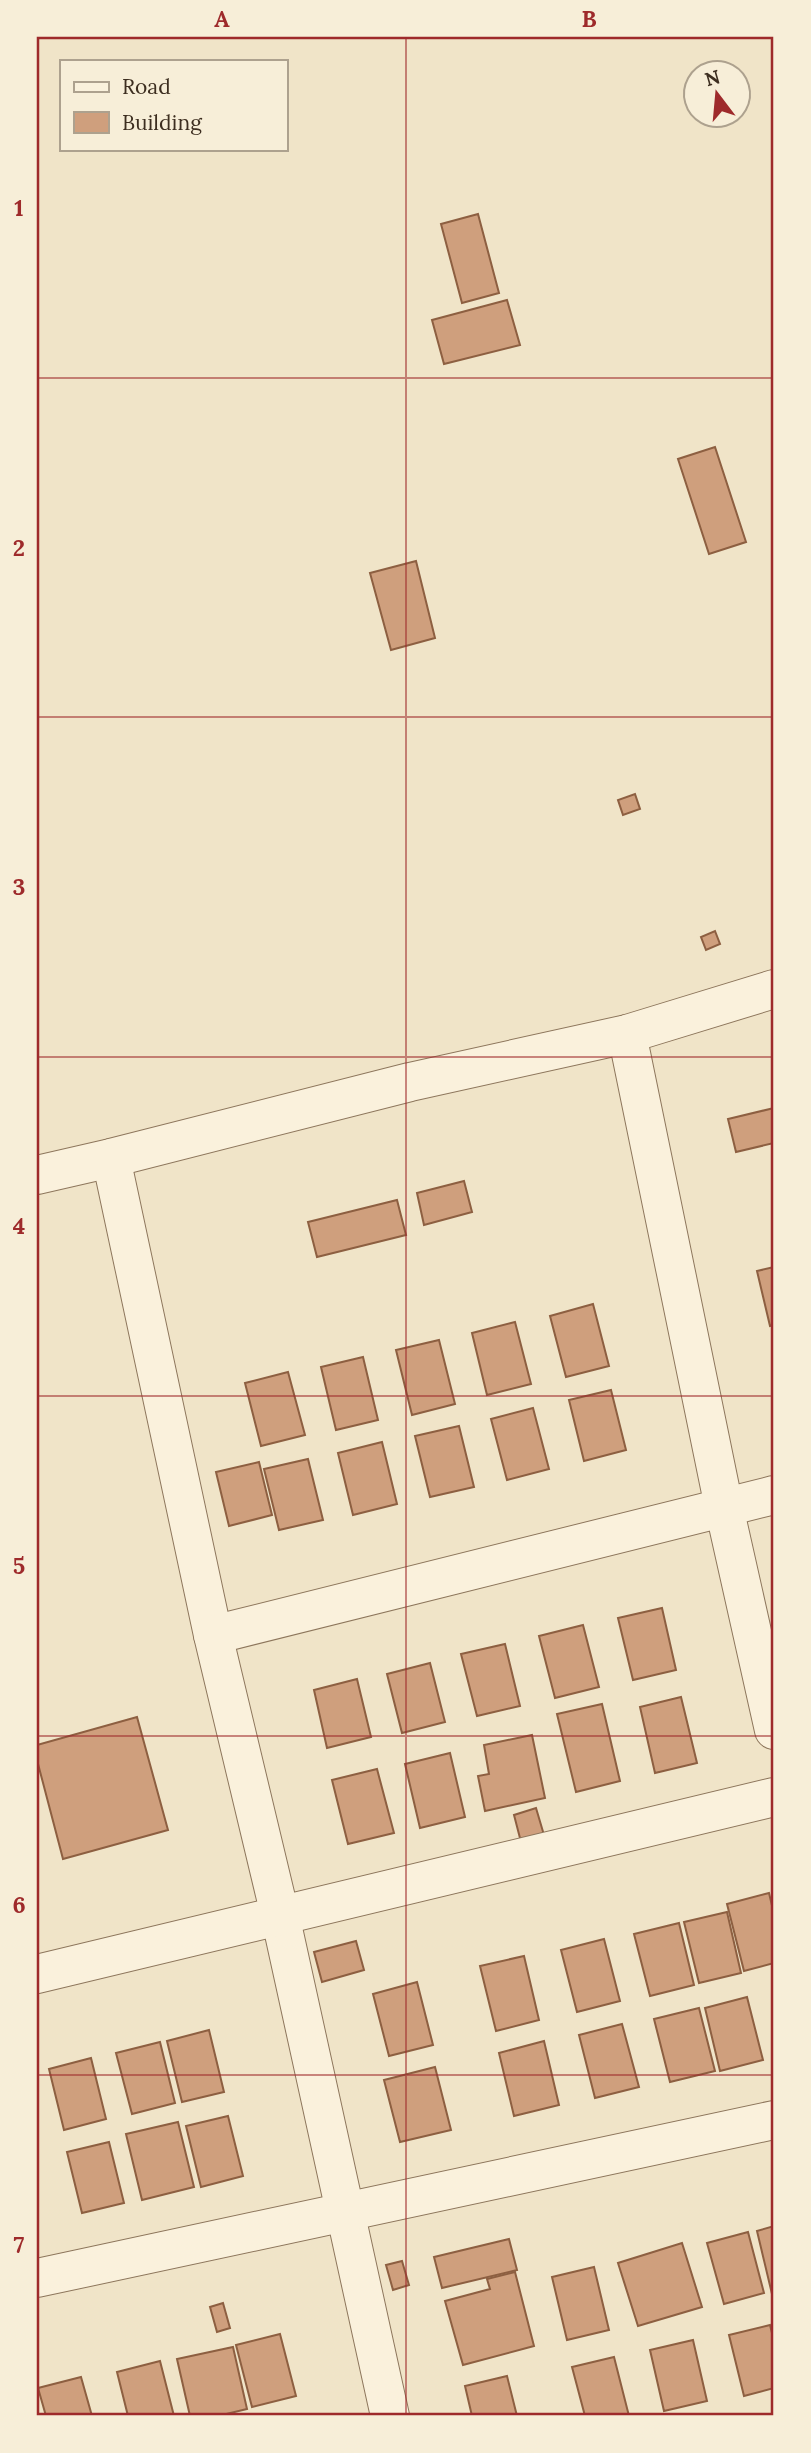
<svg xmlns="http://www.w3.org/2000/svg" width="811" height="2453" viewBox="0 0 811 2453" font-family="Lora,serif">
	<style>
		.building { fill: #cf9f7d; stroke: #8d5f41; stroke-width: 2 }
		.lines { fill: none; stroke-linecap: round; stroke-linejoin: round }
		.minor-casing { stroke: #8d765c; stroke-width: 40 }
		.minor { stroke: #faf1dc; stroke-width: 38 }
		.grid { fill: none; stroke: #9e2a2b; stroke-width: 2; stroke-opacity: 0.55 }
		.neatline { fill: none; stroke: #9e2a2b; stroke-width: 2.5 }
		.grid-label { font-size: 23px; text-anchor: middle; font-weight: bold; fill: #9e2a2b }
	</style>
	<rect width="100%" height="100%" fill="#f0e4c8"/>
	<g class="building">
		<polygon points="478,214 499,293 462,303 441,224"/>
		<polygon points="507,300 520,345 444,364 432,320"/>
		<polygon points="715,447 746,542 709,554 678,459"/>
		<polygon points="416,561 435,638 391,650 370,573"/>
		<polygon points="635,794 640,809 623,815 618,800"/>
		<polygon points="715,931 720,944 706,950 701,937"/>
		<polygon points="774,1108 774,1143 736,1152 728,1119"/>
		<polygon points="464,1181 472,1212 424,1225 417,1193"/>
		<polygon points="397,1200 406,1235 317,1257 308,1222"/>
		<polygon points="774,1267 774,1325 770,1326 757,1271"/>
		<polygon points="593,1304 609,1366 566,1377 550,1316"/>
		<polygon points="515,1322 531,1384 487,1395 472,1333"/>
		<polygon points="439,1340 455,1404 412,1415 396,1350"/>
		<polygon points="363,1357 378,1420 336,1430 321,1367"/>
		<polygon points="288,1372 305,1435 261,1446 245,1383"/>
		<polygon points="611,1390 626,1450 584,1461 569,1400"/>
		<polygon points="533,1408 549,1469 507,1480 491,1419"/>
		<polygon points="459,1426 474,1487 430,1497 415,1436"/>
		<polygon points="382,1442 397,1504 353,1515 338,1453"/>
		<polygon points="308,1459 323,1520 279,1530 264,1469"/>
		<polygon points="259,1462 272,1515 229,1526 216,1472"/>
		<polygon points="662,1608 676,1670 633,1680 618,1618"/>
		<polygon points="583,1625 599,1687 555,1698 539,1636"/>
		<polygon points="505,1644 520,1706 477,1716 461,1654"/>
		<polygon points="430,1663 445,1722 402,1733 387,1674"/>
		<polygon points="357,1679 371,1737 327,1748 314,1690"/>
		<polygon points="681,1697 697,1763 655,1773 640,1707"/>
		<polygon points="602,1704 620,1781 576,1792 557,1714"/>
		<polygon points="137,1717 168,1830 63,1859 37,1760 37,1745"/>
		<polygon points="532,1735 545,1798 485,1811 478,1776 489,1774 484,1745"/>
		<polygon points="450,1753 465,1817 420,1828 405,1764"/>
		<polygon points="377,1769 394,1833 348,1844 332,1780"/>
		<polygon points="536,1808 544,1835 521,1842 514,1815"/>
		<polygon points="769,1893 774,1914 774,1963 744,1971 727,1904"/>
		<polygon points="727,1912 741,1973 699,1983 684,1922"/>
		<polygon points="679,1923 694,1985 650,1996 634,1934"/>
		<polygon points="604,1939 620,2001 577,2012 561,1950"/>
		<polygon points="356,1941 364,1970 322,1982 314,1952"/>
		<polygon points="524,1956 539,2020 496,2031 480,1966"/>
		<polygon points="417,1982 433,2045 389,2056 373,1994"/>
		<polygon points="747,1997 763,2060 720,2071 705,2008"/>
		<polygon points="699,2008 715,2071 670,2082 654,2019"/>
		<polygon points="622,2024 639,2087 595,2098 579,2035"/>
		<polygon points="209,2030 224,2092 182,2102 167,2041"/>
		<polygon points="544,2041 559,2105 514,2116 499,2053"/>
		<polygon points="160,2042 175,2103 132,2114 116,2053"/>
		<polygon points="91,2058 106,2119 64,2130 49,2069"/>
		<polygon points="435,2067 451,2130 400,2142 384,2080"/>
		<polygon points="228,2116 243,2176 201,2187 186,2126"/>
		<polygon points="178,2122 194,2187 142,2200 126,2134"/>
		<polygon points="109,2142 124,2203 82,2213 67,2152"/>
		<polygon points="774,2226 774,2293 772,2294 757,2231"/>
		<polygon points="748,2232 764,2293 724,2304 707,2243"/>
		<polygon points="509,2239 517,2270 442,2288 434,2257"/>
		<polygon points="682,2243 702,2307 638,2326 618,2263"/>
		<polygon points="402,2261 409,2285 393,2290 386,2265"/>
		<polygon points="594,2267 609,2330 567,2340 552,2277"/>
		<polygon points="515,2272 534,2346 463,2365 445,2301 490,2289 487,2279"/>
		<polygon points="223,2303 230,2328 217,2332 210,2307"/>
		<polygon points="770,2325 774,2341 774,2388 744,2396 729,2335"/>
		<polygon points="280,2334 296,2396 252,2407 236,2345"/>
		<polygon points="693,2340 707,2401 664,2411 650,2350"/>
		<polygon points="233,2347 247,2409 218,2416 190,2416 177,2359"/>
		<polygon points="614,2357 629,2416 585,2416 572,2367"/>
		<polygon points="160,2361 174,2416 128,2416 117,2372"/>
		<polygon points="507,2376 517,2416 472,2416 465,2386"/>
		<polygon points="81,2377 92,2416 46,2416 38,2388"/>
	</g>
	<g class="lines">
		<defs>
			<g id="minor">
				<polyline points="627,1034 724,1507 774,1730"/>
				<polyline points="111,1158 213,1635 280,1915 390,2416"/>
				<polyline points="37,1175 111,1158 410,1082 627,1034 774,989"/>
				<polyline points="213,1635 774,1495"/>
				<polyline points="37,1974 774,1797"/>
				<polyline points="37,2278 774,2120"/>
			</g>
		</defs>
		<use href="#minor" class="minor-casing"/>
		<use href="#minor" class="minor"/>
	</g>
	<path class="grid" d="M406,37V2416M37,378H774M37,717H774M37,1057H774M37,1396H774M37,1736H774M37,2075H774"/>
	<rect width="811" height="2453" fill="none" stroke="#f7eed8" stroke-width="77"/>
	<rect x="60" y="60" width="228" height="91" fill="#f7eed8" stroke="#ada18e" stroke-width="2"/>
	<rect x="74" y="82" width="35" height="10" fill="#faf1dc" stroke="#ada18e" stroke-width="2"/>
	<text x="122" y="94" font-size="21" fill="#3d2e20">Road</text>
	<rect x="74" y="112" width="35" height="21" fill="#cf9f7d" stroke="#ada18e" stroke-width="2"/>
	<text x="122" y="130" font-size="21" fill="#3d2e20">Building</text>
	<g transform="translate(717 94) rotate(344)"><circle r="33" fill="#f7eed8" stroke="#ada18e" stroke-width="2"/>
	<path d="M0-5L12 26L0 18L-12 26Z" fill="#9e2a2b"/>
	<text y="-10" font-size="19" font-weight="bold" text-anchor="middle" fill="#3d2e20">N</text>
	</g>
	<rect x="38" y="38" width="734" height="2376" class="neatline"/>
	<g class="grid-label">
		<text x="222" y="27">A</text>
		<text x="589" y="27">B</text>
		<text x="19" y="216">1</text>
		<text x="19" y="556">2</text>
		<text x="19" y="895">3</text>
		<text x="19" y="1234">4</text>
		<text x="19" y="1574">5</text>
		<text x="19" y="1913">6</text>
		<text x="19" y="2253">7</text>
	</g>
</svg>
